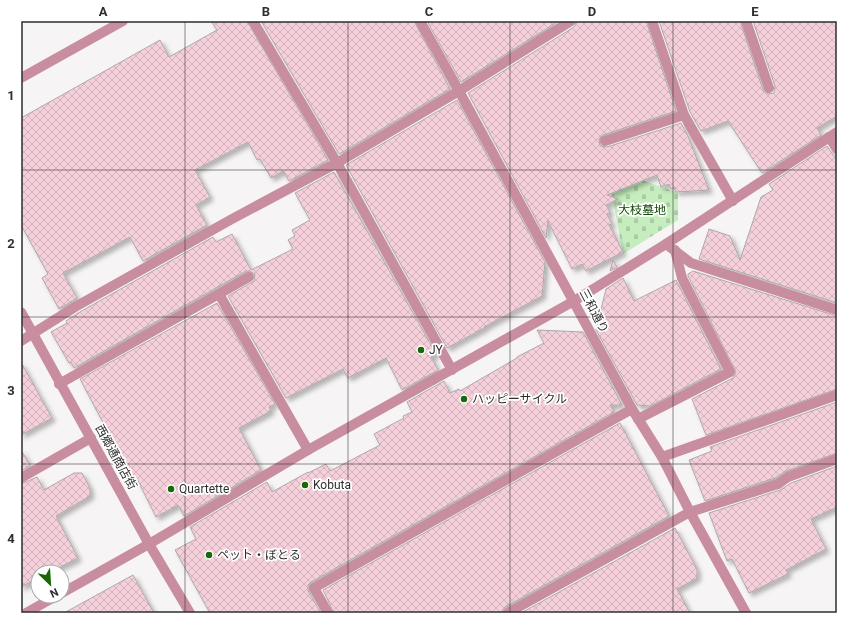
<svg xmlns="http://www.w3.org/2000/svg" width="858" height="634" viewBox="0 0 858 634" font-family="Roboto,'Noto Sans JP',sans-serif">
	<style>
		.cemetery { fill: url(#cemetery-stones) }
		.building { fill: url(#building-cross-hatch); stroke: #ada9aa; filter: url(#shadow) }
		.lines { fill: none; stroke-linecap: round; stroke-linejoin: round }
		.service { stroke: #c98da0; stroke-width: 10 }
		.minor { stroke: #c98da0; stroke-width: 10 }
		.grid { fill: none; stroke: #2f2e2e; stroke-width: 1; stroke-opacity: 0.55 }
		.poi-dot { fill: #186808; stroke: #fff; stroke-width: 1.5 }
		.labels { text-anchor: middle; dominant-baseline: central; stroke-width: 3.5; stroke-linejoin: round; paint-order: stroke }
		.park-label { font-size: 12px; fill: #0f4905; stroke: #fff }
		.street-label { font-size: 12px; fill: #2f2e2e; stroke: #fff }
		.poi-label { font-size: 12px; fill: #2f2e2e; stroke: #fff; text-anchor: start }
		.neatline { fill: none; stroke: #2f2e2e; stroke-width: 1.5 }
		.grid-label { font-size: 13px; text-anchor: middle; font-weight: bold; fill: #2f2e2e }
	</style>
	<defs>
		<pattern id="cemetery-stones" width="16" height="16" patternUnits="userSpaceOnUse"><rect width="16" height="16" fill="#c5edbe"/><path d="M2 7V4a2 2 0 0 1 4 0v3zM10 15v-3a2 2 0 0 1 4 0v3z" fill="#aacca4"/></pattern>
		<pattern id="building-cross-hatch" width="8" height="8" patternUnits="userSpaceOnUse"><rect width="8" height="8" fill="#f5cfda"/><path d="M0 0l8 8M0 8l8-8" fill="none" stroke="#d2b2bb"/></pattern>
		<filter id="shadow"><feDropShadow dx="3.5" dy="3.5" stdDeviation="2" flood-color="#0004"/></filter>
	</defs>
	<rect width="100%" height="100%" fill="#f7f4f5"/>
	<polygon class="cemetery" points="614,170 678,193 678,220 623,254 608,173"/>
	<g class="building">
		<polygon points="211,21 247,21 328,160 289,181 283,171 271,178 260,159 257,160 248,142 195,170 210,197 196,205 207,225 143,261 130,237 63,273 77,298 59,309 42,278 48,274 21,225 21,118 160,40 169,57 217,30"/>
		<polygon points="261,21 414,21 450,89 339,154"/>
		<polygon points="427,21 559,21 461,82"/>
		<polygon points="577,21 646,21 676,111 603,135 599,139 600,146 607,147 681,123 688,136 709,190 676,192 674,187 671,189 669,184 661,187 657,175 607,195 618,199 606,205 610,212 607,214 612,224 609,225 623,252 586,271 582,264 572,269 548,221 546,238 468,93 574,27"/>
		<polygon points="659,21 740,21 763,90 768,94 774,93 775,86 753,21 837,21 837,116 817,128 821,135 762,173 728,121 701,131 690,112"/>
		<polygon points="457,100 545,262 542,296 484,327 486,327 447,348 346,165"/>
		<polygon points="827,146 837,161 837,303 699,259 709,229 730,236 740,260 761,197 773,190 769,184"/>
		<polygon points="334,172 436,354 431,357 438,370 402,390 386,358 348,378 343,369 286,398 228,296 254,281 255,274 249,271 246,271 74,368 71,362 69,363 51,332 67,323 66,321 78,313 213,237 216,242 232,234 251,270 293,249 288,240 295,236 292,230 310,220 295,193"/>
		<polygon points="613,260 617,267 610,271"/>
		<polygon points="693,271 837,316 837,389 706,435 692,399 733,378 736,372 688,276 688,274"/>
		<polygon points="623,278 634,301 676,280 721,369 650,406 637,405 596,330 606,289"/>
		<polygon points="217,303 275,404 269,407 271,411 239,428 261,470 184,516 178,505 156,517 137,479 134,480 120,452 119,453 80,379"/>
		<polygon points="537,330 583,332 622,405 610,405 614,412 311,582 308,585 308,591 321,613 210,613 175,550 196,539 190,527 267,482 272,492 308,472 308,473 326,464 330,471 380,445 374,434 404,418 403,416 412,412 407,402 444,381 450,393 459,389 460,391 517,358 517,357 544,343"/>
		<polygon points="21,362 52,418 21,435"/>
		<polygon points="837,402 837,453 786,471 775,478 705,501 689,460 712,451 710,447"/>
		<polygon points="620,423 669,516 505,607 502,613 334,613 323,590"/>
		<polygon points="21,450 30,465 21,471"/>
		<polygon points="837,466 837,507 811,519 826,549 786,570 788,574 749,593 732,559 727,561 709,513 780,490 791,483"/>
		<polygon points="74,473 82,473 90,488 90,496 56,516 78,558 50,572 38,572 38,578 21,587 21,484 37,477 44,490"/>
		<polygon points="675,528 697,569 697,578 677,589 690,613 521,613"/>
		<polygon points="133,575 154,613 64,613"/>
	</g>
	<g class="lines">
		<g class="service">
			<polyline points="253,21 337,163 452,370"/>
			<polyline points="746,21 769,88"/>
			<polyline points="605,141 684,115"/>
			<polyline points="219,294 249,277"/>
			<polyline points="59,384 219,294 308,450"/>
			<polyline points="638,419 730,372 682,278 675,250"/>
			<polyline points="778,484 788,477 837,459"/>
		</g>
		<g class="minor">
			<polyline points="420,21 459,91 632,409 662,457 690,512 746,613"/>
			<polyline points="652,21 684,115 733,201"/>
			<polyline points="21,78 123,21"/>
			<polyline points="829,137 837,149"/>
			<polyline points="666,244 691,263 837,310"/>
			<polyline points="21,312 149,544 190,613"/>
			<polyline points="21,341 75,307 232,219 337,163 459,91 571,21"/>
			<polyline points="662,457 837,395"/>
			<polyline points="21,478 91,438"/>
			<polyline points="62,593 149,544 308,450 574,301 666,244 837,132"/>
			<polyline points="26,613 56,596"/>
			<polyline points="328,613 314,588 632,409"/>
			<polyline points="508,613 690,512 778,484"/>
		</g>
	</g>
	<path class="grid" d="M185,21V613M348,21V613M510,21V613M673,21V613M21,170H837M21,317H837M21,464H837"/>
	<g class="poi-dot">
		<circle cx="421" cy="350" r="4"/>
		<circle cx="464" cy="399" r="4"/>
		<circle cx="305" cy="485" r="4"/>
		<circle cx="171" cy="489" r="4"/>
		<circle cx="209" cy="555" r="4"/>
	</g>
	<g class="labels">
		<g class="park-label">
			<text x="642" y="210">大枝墓地</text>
		</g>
		<g class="street-label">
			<text transform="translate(594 311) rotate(62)">三和通り</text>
			<text transform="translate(116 457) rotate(61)">西郷通商店街</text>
		</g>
		<g class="poi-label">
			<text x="429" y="350">JY</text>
			<text x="472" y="399">ハッピーサイクル</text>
			<text x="313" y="485">Kobuta</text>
			<text x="179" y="489">Quartette</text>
			<text x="217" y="555">ペット・ぼとる</text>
		</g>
	</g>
	<rect width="858" height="634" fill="none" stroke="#ffffff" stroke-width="44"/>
	<g transform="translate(50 584) rotate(155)"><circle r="19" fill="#ffffff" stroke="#acabab"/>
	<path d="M0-3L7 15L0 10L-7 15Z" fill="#186808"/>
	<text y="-6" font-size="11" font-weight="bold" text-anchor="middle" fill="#2f2e2e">N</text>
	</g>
	<rect x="22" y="22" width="814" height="590" class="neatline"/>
	<g class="grid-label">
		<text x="103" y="16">A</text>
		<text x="266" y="16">B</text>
		<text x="429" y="16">C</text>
		<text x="592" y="16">D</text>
		<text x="755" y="16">E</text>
		<text x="11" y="100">1</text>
		<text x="11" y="248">2</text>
		<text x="11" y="395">3</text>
		<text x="11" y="543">4</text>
	</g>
</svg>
